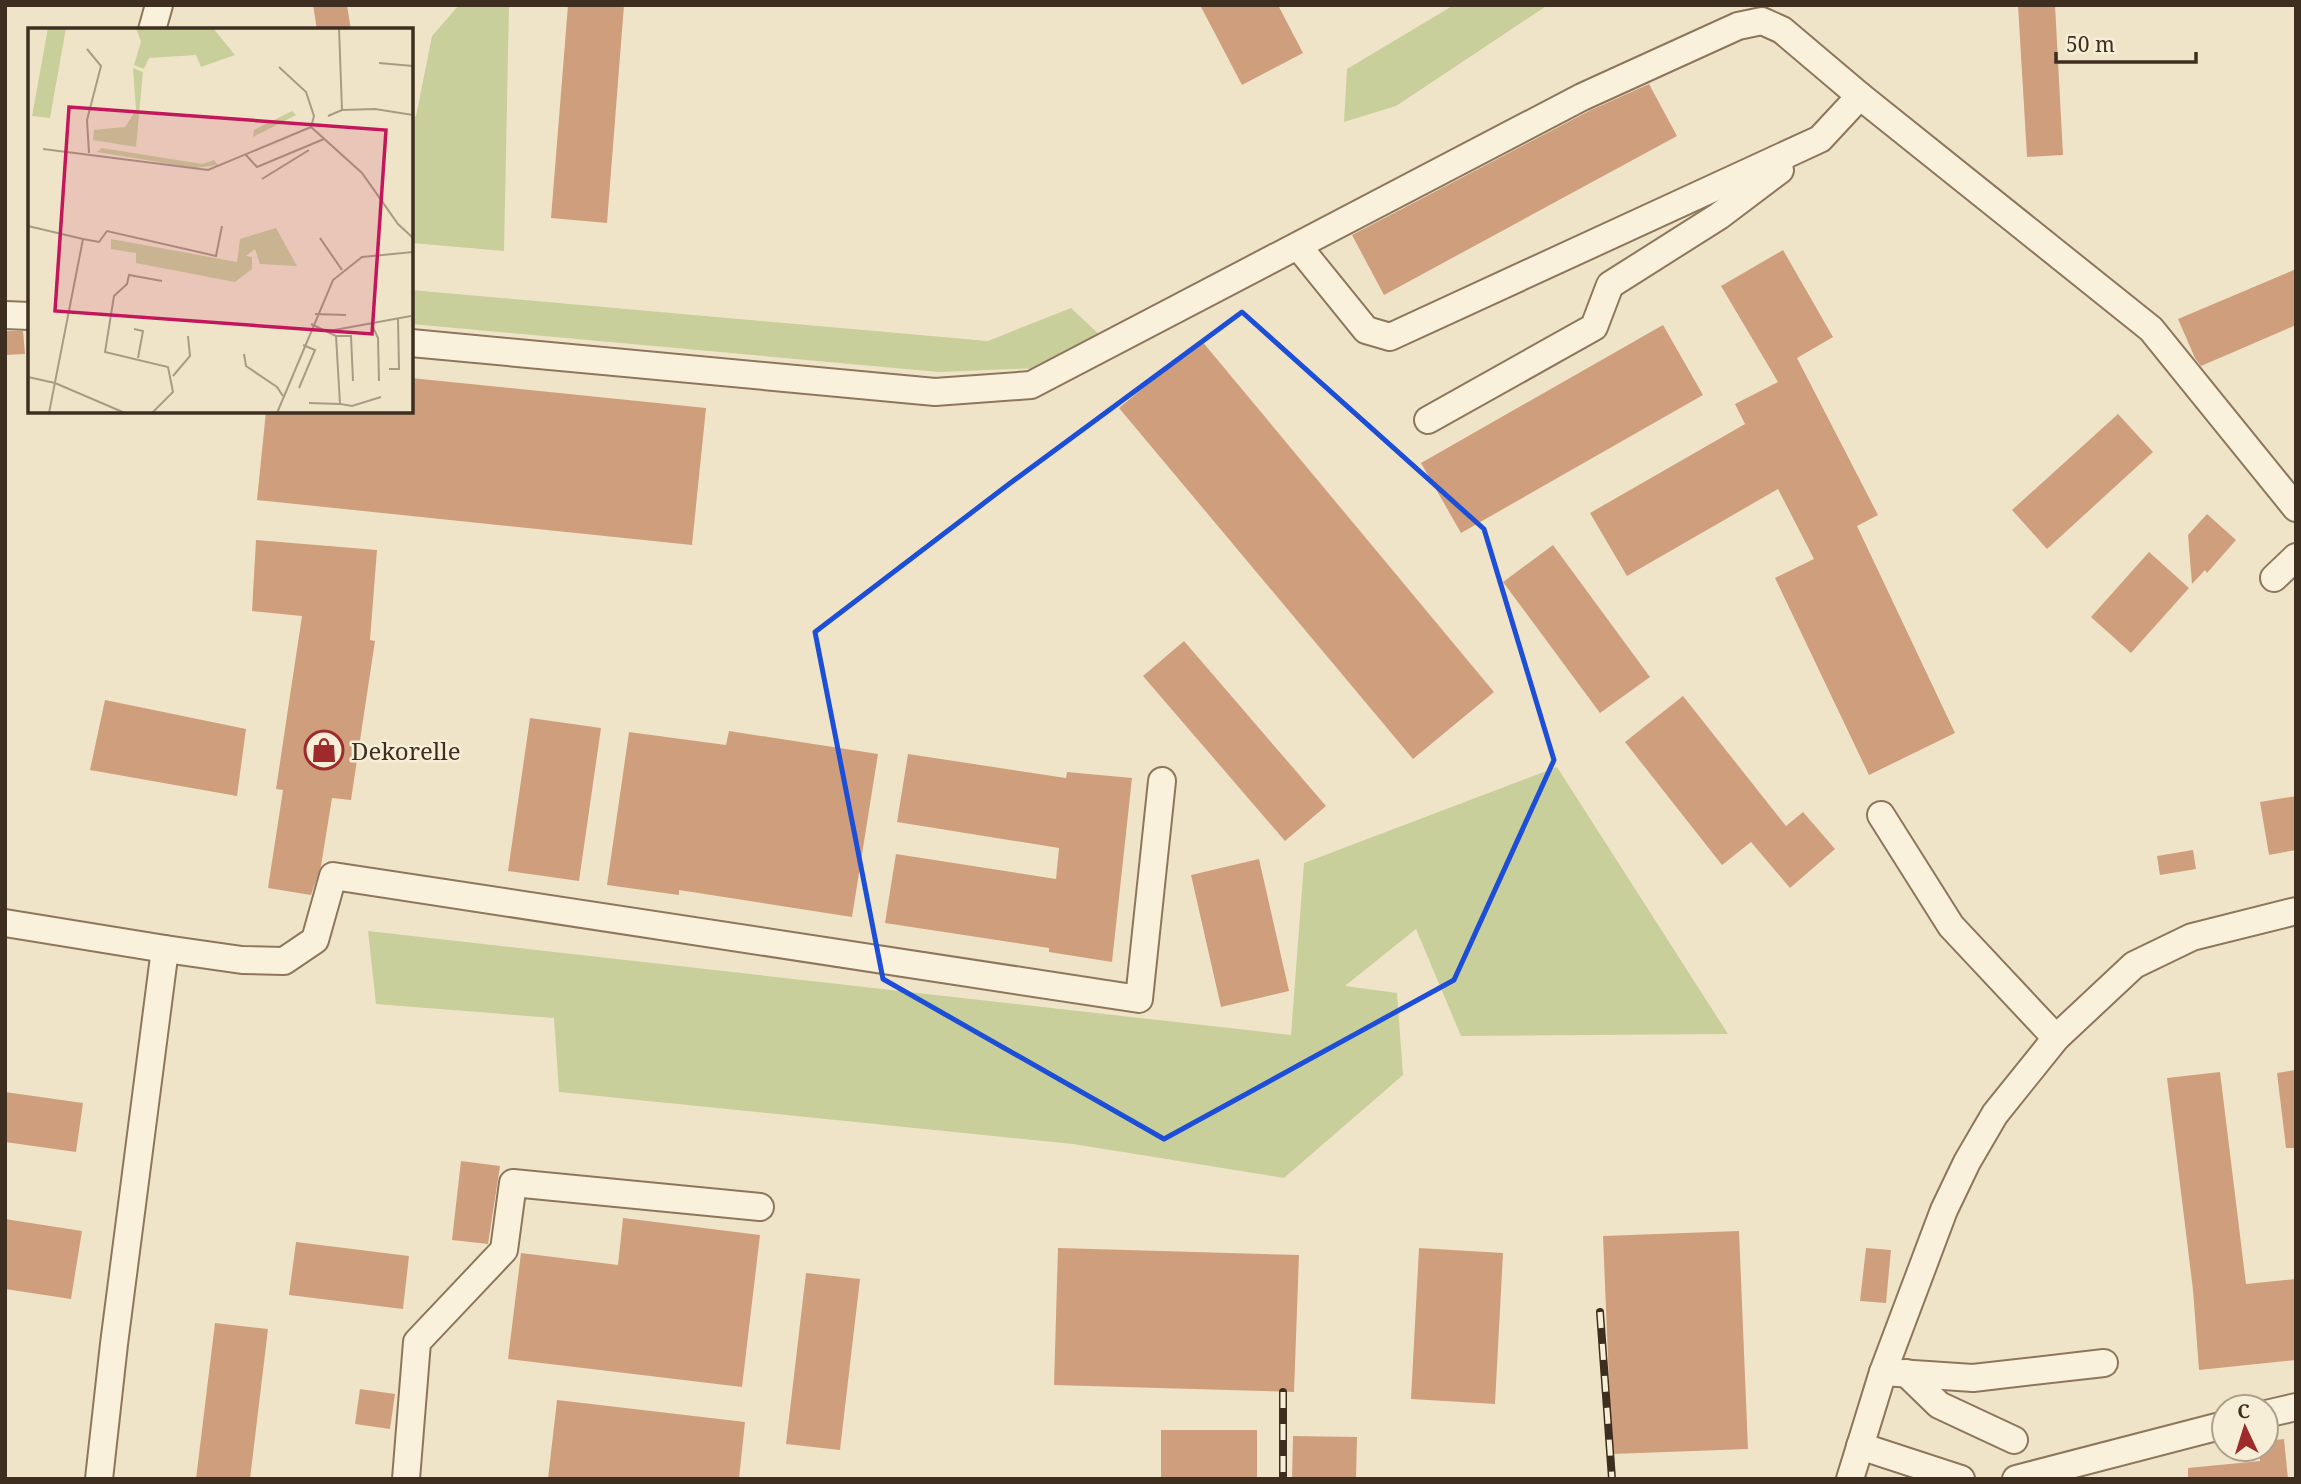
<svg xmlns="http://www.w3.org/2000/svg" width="2301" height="1484" viewBox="0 0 2301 1484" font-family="'Noto Serif',serif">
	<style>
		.green { fill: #c9cf9b }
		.building { fill: #cf9f7d }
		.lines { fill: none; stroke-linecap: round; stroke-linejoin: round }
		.minor-casing { stroke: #8d765c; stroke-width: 30 }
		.minor { stroke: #faf1dc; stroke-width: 26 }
		.rail-casing { stroke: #3d2e20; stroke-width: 8 }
		.rail { stroke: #f7eed8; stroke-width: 5; stroke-dasharray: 16; stroke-linecap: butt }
		.marked { fill: none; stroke: #1d4ed8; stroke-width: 5; stroke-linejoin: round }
		.labels { text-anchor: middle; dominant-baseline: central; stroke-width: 5; stroke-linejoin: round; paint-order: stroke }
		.poi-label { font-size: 24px; fill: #3d2e20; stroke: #f7eed8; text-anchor: start }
		.inset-road { fill: none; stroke: #a89b85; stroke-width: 2 }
		.view { fill: #c2185b; fill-opacity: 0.15; stroke: #c2185b; stroke-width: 3.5 }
		.inset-edge { fill: none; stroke: #3d2e20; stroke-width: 3.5 }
	</style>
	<rect width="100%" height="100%" fill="#f0e4c8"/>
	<g class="green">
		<polygon points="459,5 509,5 504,251 411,243 411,117 416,116 432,36"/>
		<polygon points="1454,5 1548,5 1396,106 1344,122 1347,69"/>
		<polygon points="411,290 988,341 1071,308 1103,338 1039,368 939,372 411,324"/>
		<polygon points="1557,767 1728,1034 1461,1036 1416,929 1345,986 1397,993 1403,1075 1284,1178 1073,1144 559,1092 554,1018 376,1004 368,931 1291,1035 1304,863"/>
	</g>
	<g class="building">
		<polygon points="313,5 347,5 351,30 317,30"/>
		<polygon points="568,5 624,5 607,223 551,218"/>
		<polygon points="1200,5 1278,5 1303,53 1242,85"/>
		<polygon points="2018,5 2055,5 2063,155 2027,157"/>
		<polygon points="1649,84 1677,136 1384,295 1352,235 1589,111"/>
		<polygon points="1783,250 1833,337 1797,358 1878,515 1857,526 1955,733 1869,775 1775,578 1814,559 1778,489 1627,576 1590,513 1745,424 1735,404 1778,382 1721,286"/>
		<polygon points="2296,269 2296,325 2201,366 2195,358 2178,319"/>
		<polygon points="1663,325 1703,395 1461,533 1421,463"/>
		<polygon points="5,331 23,331 25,354 5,355"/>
		<polygon points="1201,340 1494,692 1413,759 1119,408"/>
		<polygon points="411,378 706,408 692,545 257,500 266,411 411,411"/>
		<polygon points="2118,414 2153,452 2047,549 2012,510"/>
		<polygon points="2207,514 2236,540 2207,573 2205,570 2192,584 2188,535"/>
		<polygon points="256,540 377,550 370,640 375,641 351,800 332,798 321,866 311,895 268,888 283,790 276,789 302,616 252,611"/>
		<polygon points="1553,545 1650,677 1600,713 1503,582"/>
		<polygon points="2149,552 2189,588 2131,653 2091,617"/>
		<polygon points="1184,641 1326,806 1285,841 1143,676"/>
		<polygon points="1683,696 1786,826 1803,812 1835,849 1790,888 1751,842 1722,865 1625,742"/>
		<polygon points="105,700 246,729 237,796 90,770"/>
		<polygon points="530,718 601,728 579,881 508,871"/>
		<polygon points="729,731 878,754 852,917 679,890 679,895 607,885 629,732 726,745"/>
		<polygon points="908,754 1066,778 1067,772 1132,778 1112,962 1049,952 1049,948 885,923 896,854 1056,879 1059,848 897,822"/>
		<polygon points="2296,796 2296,850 2269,855 2260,802"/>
		<polygon points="2193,850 2196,869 2160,875 2157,856"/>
		<polygon points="1259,859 1289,991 1221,1007 1191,875"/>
		<polygon points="2296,1070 2296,1148 2286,1148 2277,1073"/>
		<polygon points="2220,1072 2246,1284 2296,1279 2296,1360 2199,1370 2193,1290 2167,1078"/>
		<polygon points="5,1092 83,1103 76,1152 5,1142"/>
		<polygon points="461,1161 500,1166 488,1244 452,1240"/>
		<polygon points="623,1218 760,1235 742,1387 508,1359 521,1253 618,1265"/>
		<polygon points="5,1219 82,1231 71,1299 5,1289"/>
		<polygon points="1739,1231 1748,1449 1612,1454 1603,1236"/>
		<polygon points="296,1242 409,1256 403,1309 289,1295"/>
		<polygon points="1058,1248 1299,1255 1294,1392 1054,1385"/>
		<polygon points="1419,1248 1503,1253 1495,1404 1411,1399"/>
		<polygon points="1866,1248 1891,1250 1886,1303 1860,1301"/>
		<polygon points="806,1273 860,1279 840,1450 786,1444"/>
		<polygon points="215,1323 268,1329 250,1479 196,1479"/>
		<polygon points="360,1389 395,1394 390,1429 355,1424"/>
		<polygon points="557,1400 745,1422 739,1479 548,1479"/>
		<rect x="1161" y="1430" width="96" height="49"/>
		<polygon points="1293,1436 1357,1437 1356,1479 1292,1479"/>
		<polygon points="2284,1439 2288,1479 2188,1479 2188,1468 2260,1461 2259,1449 2266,1449 2266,1441"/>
	</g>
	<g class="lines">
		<defs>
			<g id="minor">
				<polyline points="152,30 159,5"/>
				<polyline points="1298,246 1366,330 1390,337 1820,139 1860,96"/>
				<polyline points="5,315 30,316"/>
				<polyline points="411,343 935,392 1031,385 1582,97 1738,26 1762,21 1782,30 1860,96 2151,329 2296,508"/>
				<polyline points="1428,420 1594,327 1610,285 1719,216 1780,170"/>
				<polyline points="2274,578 2296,557"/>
				<polyline points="1881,815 1951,926 2056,1038"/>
				<polyline points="5,923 165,949 114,1344 99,1479"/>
				<polyline points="165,949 242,960 284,961 315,940 333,876 1139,999 1162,781"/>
				<polyline points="1883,1372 1973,1378 2104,1363"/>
				<polyline points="1906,1373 1939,1405 2014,1440"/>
				<polyline points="2266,1414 2296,1407"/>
				<polyline points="1860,1446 1961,1479"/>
				<polyline points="406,1479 417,1342 504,1250 513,1183 760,1207"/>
				<polyline points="1850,1479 1883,1372 1944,1210 1967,1162 1995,1114 2056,1038 2134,965 2192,937 2296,911"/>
				<polyline points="2016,1479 2224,1425"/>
			</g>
		</defs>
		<use href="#minor" class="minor-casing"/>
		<use href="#minor" class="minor"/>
		<defs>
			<g id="rail">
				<polyline points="1600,1312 1612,1479"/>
				<polyline points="1283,1392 1283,1479"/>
			</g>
		</defs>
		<use href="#rail" class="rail-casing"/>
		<use href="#rail" class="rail"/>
	</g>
	<path class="marked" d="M1242,312L1484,529L1554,760L1454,980L1164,1139L883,979L815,632L1009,484Z"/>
	<defs>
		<symbol id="shop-ring" viewBox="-11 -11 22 22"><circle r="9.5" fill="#f7eed8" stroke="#9e2a2b" stroke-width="1.5"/><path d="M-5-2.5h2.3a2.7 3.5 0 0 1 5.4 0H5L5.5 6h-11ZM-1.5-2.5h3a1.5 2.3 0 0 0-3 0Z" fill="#9e2a2b"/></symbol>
	</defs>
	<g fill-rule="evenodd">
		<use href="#shop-ring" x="302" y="728" width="44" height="44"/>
	</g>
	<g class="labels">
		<g class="poi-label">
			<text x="351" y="750">Dekorelle</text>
		</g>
	</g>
	<g transform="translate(28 28)">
		<rect width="385" height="385" fill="#f0e4c8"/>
		<path d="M20,0H38L22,90L4,88ZM108,0H185L207,27L173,39L168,27L121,30L116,41L106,37L113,14ZM105,40L115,44L108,119L65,112L66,102L97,99L108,82ZM264,83L268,87L225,109L226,102ZM74,120L174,136L186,132L190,137L167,140L69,124ZM248,200L269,238L232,236L227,221L218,228L224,229V241L207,254L108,235V225L83,221V211L209,234L212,211Z" fill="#c9cf9b"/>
		<path class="inset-road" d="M311,0L314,82M59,21L73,38L59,92L61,125M351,35L385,38M251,39L278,64L286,88L283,99M300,88L314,82L347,81L385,87M15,121L180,142L283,99L334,145L370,196L385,210M217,126L229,139L296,111M234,151L281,122M0,198L55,211L21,385M292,210L314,242M55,211L71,214L79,203L188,228L194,198M287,286L318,287M343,295L350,310L351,353M283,296L308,308L312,376L324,378L353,369M106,301L115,303L110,330M301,303L383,288M308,308H323L325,353M216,326L218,338L249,359L255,368M361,341H371L370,290M145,348L162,328L160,308M0,349L27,355L97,385M271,360L287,322L275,317M281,375L312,376M124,385L145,364L140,339L77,324L86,268L99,256L101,247L134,253M249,385L305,252L334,229L385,224"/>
		<path class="view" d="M41,79L358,102L344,306L27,283Z"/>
		<rect width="385" height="385" class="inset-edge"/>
	</g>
	<rect width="2301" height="1484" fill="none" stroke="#3d2e20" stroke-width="14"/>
	<g transform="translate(2245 1428) rotate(356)"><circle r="33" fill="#f7eed8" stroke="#ada18e" stroke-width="2"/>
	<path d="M0-5L12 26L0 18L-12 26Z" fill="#9e2a2b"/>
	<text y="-10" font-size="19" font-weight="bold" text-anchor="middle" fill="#3d2e20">С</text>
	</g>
	<path d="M2056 52v10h140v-10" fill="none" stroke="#3d2e20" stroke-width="3.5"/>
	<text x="2066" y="52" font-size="21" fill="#3d2e20" stroke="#f7eed8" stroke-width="5" paint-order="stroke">50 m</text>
</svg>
